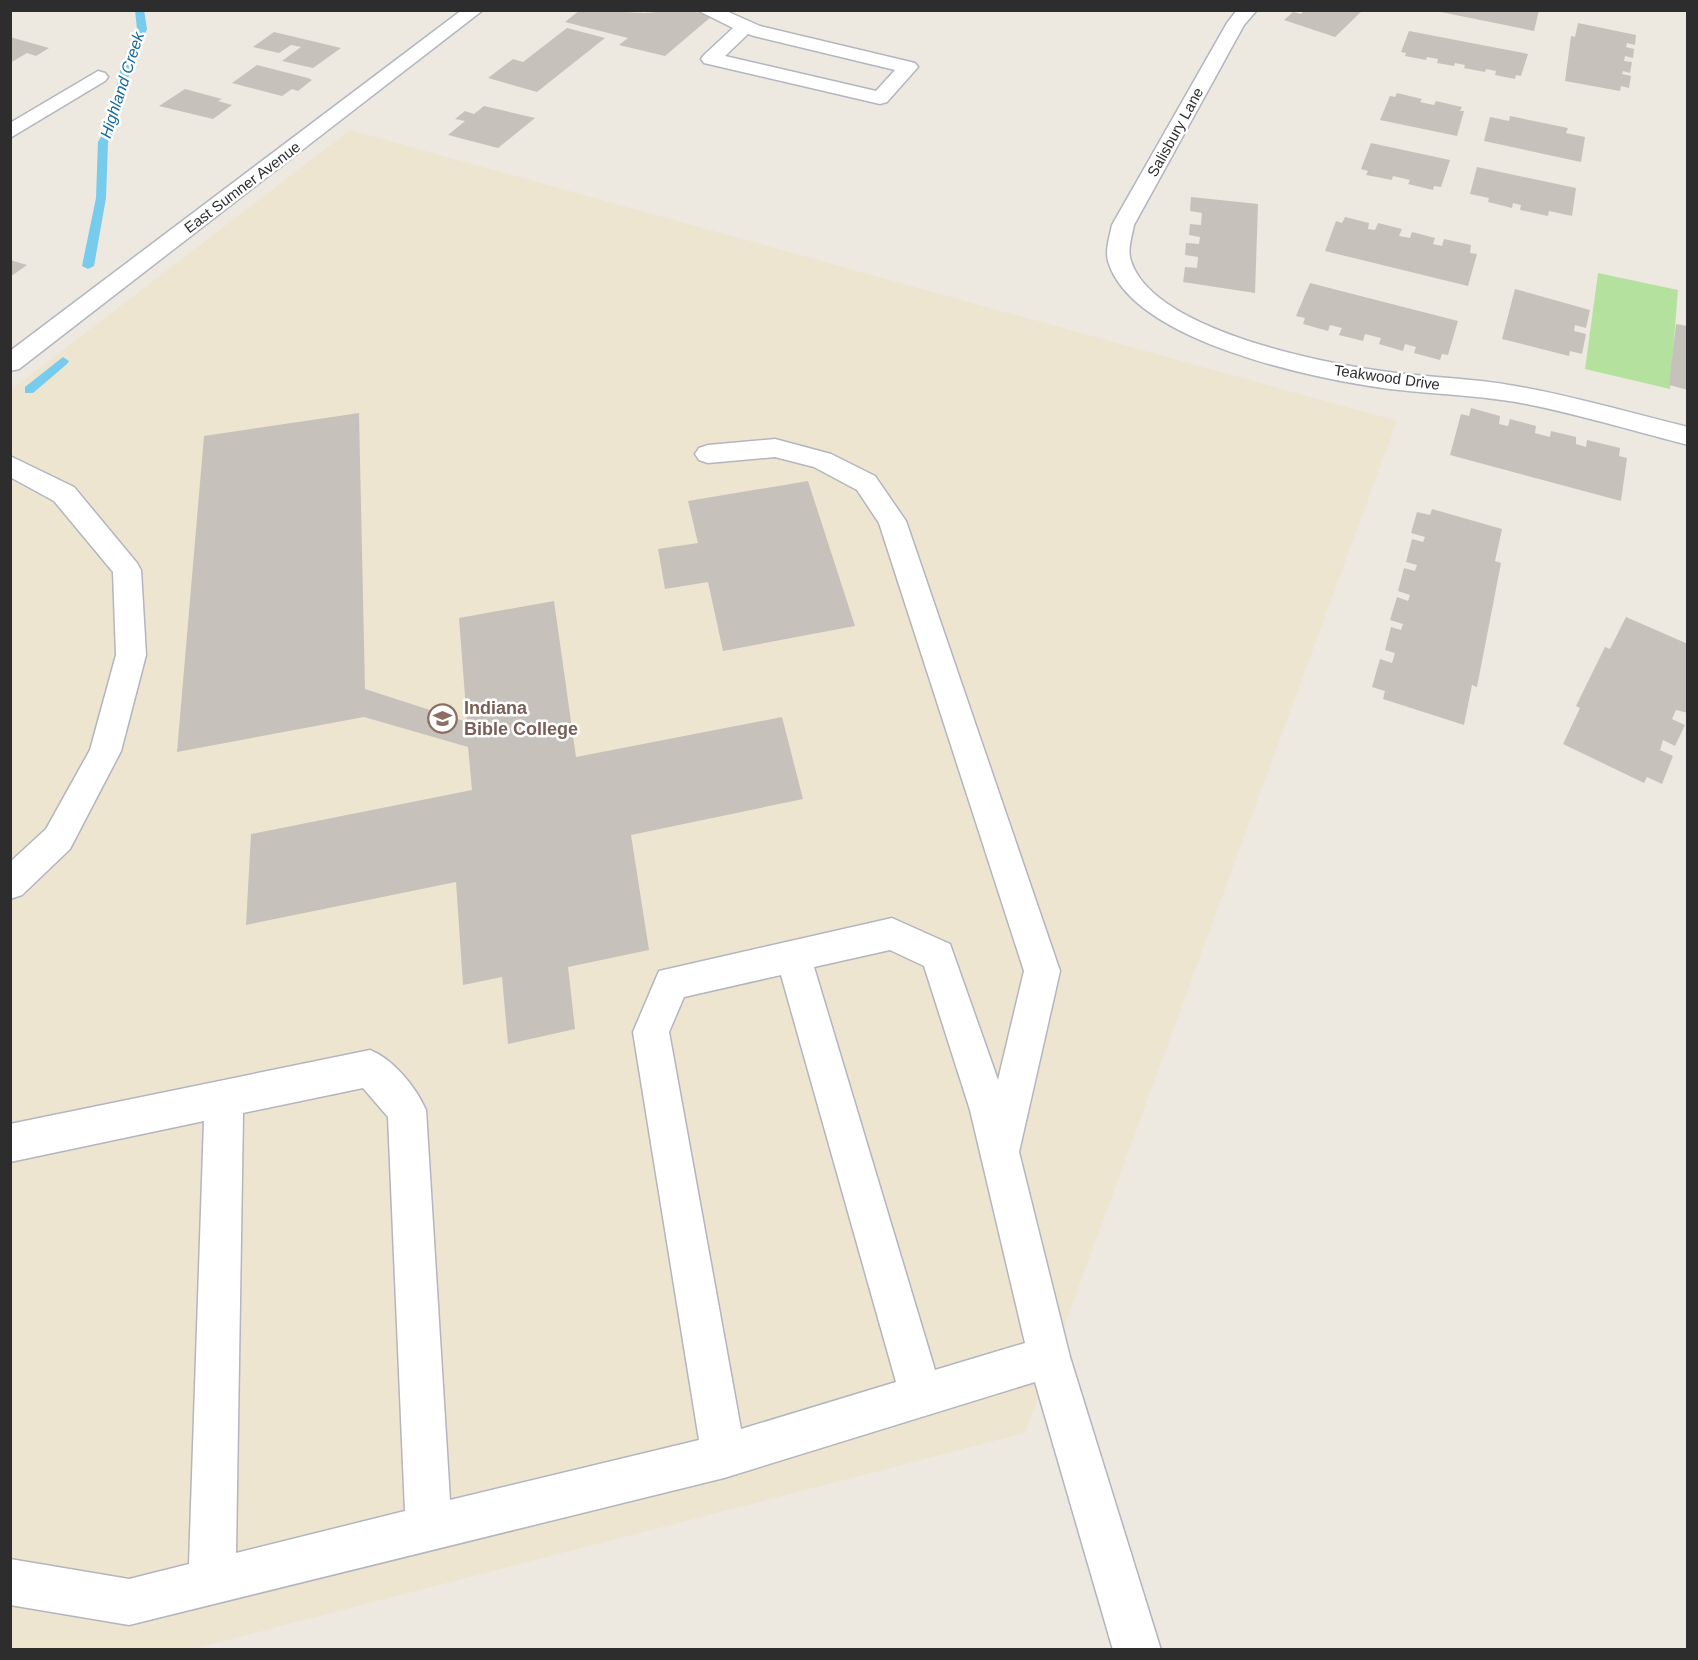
<svg xmlns="http://www.w3.org/2000/svg" width="1698" height="1660" viewBox="0 0 1698 1660" font-family="Helvetica,sans-serif">
	<style>
		.education { fill: #eee5d0 }
		.green { fill: #b4e29e }
		.lines { fill: none; stroke-linecap: round; stroke-linejoin: round }
		.stream { fill: #77cbec; fill-rule: evenodd }
		.building { fill: #c6c2bb }
		.minor-casing { stroke: #b3b5bf; stroke-width: 3 }
		.minor { fill: #fff; fill-rule: evenodd }
		.labels { text-anchor: middle; dominant-baseline: central; stroke-width: 5; stroke-linejoin: round; paint-order: stroke }
		.far-street-label { font-size: 15px; fill: #2d2d2d; stroke: #fff }
		.far-water-label { font-size: 16px; font-style: italic; fill: #126a9b; stroke: #fff }
		.education-label { font-size: 18px; font-weight: bold; fill: #785e54; stroke: #fff; text-anchor: start }
	</style>
	<rect width="100%" height="100%" fill="#ede8e0"/>
	<polygon class="education" points="350,130 1397,421 1025,1433 192,1649 11,1650 11,390"/>
	<polygon class="green" points="1598,273 1678,290 1670,389 1585,369"/>
	<g class="lines">
		<g class="stream">
			<polygon points="135,10 144,10 147,29 130,71 117,126 108,142 106,198 94,266 88,269 82,266 96,198 98,142 107,126 120,71 137,29"/>
			<polygon points="63,357 69,361 67,364 33,393 25,393 25,387"/>
		</g>
	</g>
	<g class="building">
		<polygon points="580,10 644,13 688,10 712,16 665,56 619,45 628,38 565,22"/>
		<polygon points="1305,10 1363,10 1335,37 1284,20 1293,12 1301,14"/>
		<polygon points="1431,10 1539,10 1534,31"/>
		<polygon points="1578,23 1636,35 1635,45 1627,43 1626,47 1634,49 1633,58 1625,56 1624,61 1632,62 1630,73 1623,71 1622,74 1631,76 1629,88 1621,86 1620,91 1565,81 1571,36 1575,37"/>
		<polygon points="567,28 605,38 537,92 488,78 513,59 523,62"/>
		<polygon points="1409,31 1528,54 1521,76 1516,75 1515,79 1495,75 1496,71 1486,69 1485,72 1464,68 1465,65 1455,63 1454,66 1437,63 1438,59 1427,57 1426,60 1405,56 1406,53 1401,52"/>
		<polygon points="274,32 341,48 313,68 282,61 301,47 291,45 279,53 253,47"/>
		<polygon points="10,37 49,48 36,56 27,53 10,63"/>
		<polygon points="257,65 308,78 312,80 298,91 292,89 282,96 232,83"/>
		<polygon points="185,89 222,99 218,101 232,105 213,119 159,106"/>
		<polygon points="1397,93 1422,99 1420,102 1434,105 1436,101 1462,107 1460,111 1464,111 1457,136 1380,120 1390,96 1395,97"/>
		<polygon points="484,106 535,118 498,148 448,135 465,121 455,119 465,111 474,114"/>
		<polygon points="1510,116 1568,128 1566,133 1585,137 1581,162 1484,141 1490,117 1509,121"/>
		<polygon points="1371,143 1450,160 1441,187 1434,186 1433,190 1408,184 1410,180 1393,176 1392,180 1366,175 1368,171 1361,169"/>
		<polygon points="1477,167 1576,188 1572,216 1549,211 1548,216 1520,210 1521,205 1513,203 1512,208 1488,202 1489,198 1470,194"/>
		<polygon points="1191,197 1258,204 1255,293 1183,282 1185,267 1197,268 1198,257 1185,255 1186,243 1199,244 1200,237 1189,235 1190,224 1201,225 1202,213 1190,211"/>
		<polygon points="1345,217 1369,223 1368,229 1375,230 1378,223 1402,229 1399,236 1410,238 1412,232 1435,238 1433,244 1442,246 1444,239 1471,245 1470,253 1477,254 1468,286 1325,251 1336,221 1342,223"/>
		<polygon points="10,260 27,265 10,277"/>
		<polygon points="1310,283 1458,321 1448,355 1442,354 1440,360 1414,353 1416,347 1405,344 1403,351 1379,344 1381,338 1365,334 1363,341 1339,335 1342,328 1330,325 1328,331 1303,324 1305,318 1296,316"/>
		<polygon points="1515,289 1590,310 1586,328 1575,325 1574,331 1586,334 1582,354 1570,351 1569,356 1502,339"/>
		<polygon points="1676,324 1688,326 1688,390 1669,385"/>
		<polygon points="1471,408 1500,416 1499,424 1508,426 1510,419 1536,426 1535,433 1550,437 1551,431 1576,437 1576,444 1586,447 1587,440 1620,448 1619,456 1627,458 1621,501 1450,455 1461,414 1469,416"/>
		<polygon points="359,413 365,689 467,722 459,618 554,601 576,757 782,717 803,799 631,835 649,950 568,967 575,1029 508,1044 502,977 463,985 456,882 246,925 251,834 472,790 468,747 364,717 177,752 204,436"/>
		<polygon points="808,481 855,626 723,651 708,582 665,589 658,549 698,543 688,501"/>
		<polygon points="1432,509 1502,529 1495,561 1501,563 1477,687 1472,685 1464,725 1383,699 1385,691 1372,687 1380,659 1392,663 1395,653 1385,650 1391,627 1401,630 1403,624 1390,620 1397,597 1408,601 1410,595 1398,591 1404,568 1415,571 1417,565 1406,562 1412,539 1423,542 1425,537 1411,533 1417,512 1430,515"/>
		<polygon points="1626,617 1688,644 1688,713 1676,710 1672,719 1685,725 1675,746 1663,740 1660,750 1673,756 1662,784 1647,777 1644,783 1563,744 1580,708 1576,706 1605,647 1610,649"/>
	</g>
	<g class="lines">
		<defs>
			<g id="minor">
				<polygon points="462,10 483,10 19,369 10,371 10,351"/>
				<path d="M697,10H724L760,26L915,63L918,67L887,102L880,104L704,63L701,59L704,55L733,28ZM748,34L754,36L895,70L876,91L725,56Z"/>
				<path d="M1237,10H1257L1244,25L1134,225C1132,236 1127,250 1131,261C1153,330 1324,364 1389,372C1431,378 1473,378 1515,386C1573,396 1630,413 1688,427V445C1630,430 1574,413 1516,402C1474,395 1432,394 1390,389C1315,379 1132,342 1108,261C1105,249 1110,236 1112,225L1227,23Z"/>
				<polygon points="98,71 105,73 108,77 105,81 10,138 10,123"/>
				<path d="M775,439L831,454L875,476L906,521L1060,971L1019,1152L1070,1357L1161,1650H1113L1035,1382L724,1478L129,1625L10,1605V1559L129,1579L189,1564L204,1121L10,1162V1124L370,1050C393,1059 416,1087 426,1110L450,1500L699,1440L633,1032L659,971L892,918L950,944L998,1080L1024,971L879,523L857,490L814,467L775,457L708,463L699,460L695,454L699,448L708,445ZM890,950L924,966L970,1110L1025,1343L935,1370L814,967ZM781,975L896,1382L741,1429L669,1032L684,997ZM363,1088L388,1117L405,1511L236,1553L243,1113Z"/>
				<polygon points="10,456 74,487 137,563 141,570 146,655 121,751 70,849 22,895 10,899 10,862 46,829 90,750 116,655 113,572 54,501 10,477"/>
			</g>
		</defs>
		<use href="#minor" class="minor-casing"/>
		<use href="#minor" class="minor"/>
	</g>
	<defs>
		<symbol id="university-ring" viewBox="-11 -11 22 22"><circle r="9.5" fill="#fff" stroke="#8d6e63" stroke-width="1.5"/><path d="M0-5L7-2L0 1L-7-2ZM-4 1L0 2.5L4 1V4Q0 6-4 4Z" fill="#8d6e63"/></symbol>
	</defs>
	<g fill-rule="evenodd">
		<use href="#university-ring" x="426" y="702" width="33" height="33"/>
	</g>
	<g class="labels">
		<g class="far-street-label">
			<text transform="translate(1175 132) rotate(-61)">Salisbury Lane</text>
			<text transform="translate(242 187) rotate(-37)">East Sumner Avenue</text>
			<text transform="translate(1387 377) rotate(8)">Teakwood Drive</text>
		</g>
		<g class="far-water-label">
			<text transform="translate(122 85) rotate(-72)">Highland Creek</text>
		</g>
		<g class="education-label">
			<text x="464" y="708">Indiana<tspan x="464" dy="21">Bible College</tspan></text>
		</g>
	</g>
	<rect width="1698" height="1660" fill="none" stroke="#2d2d2d" stroke-width="24"/>
</svg>
